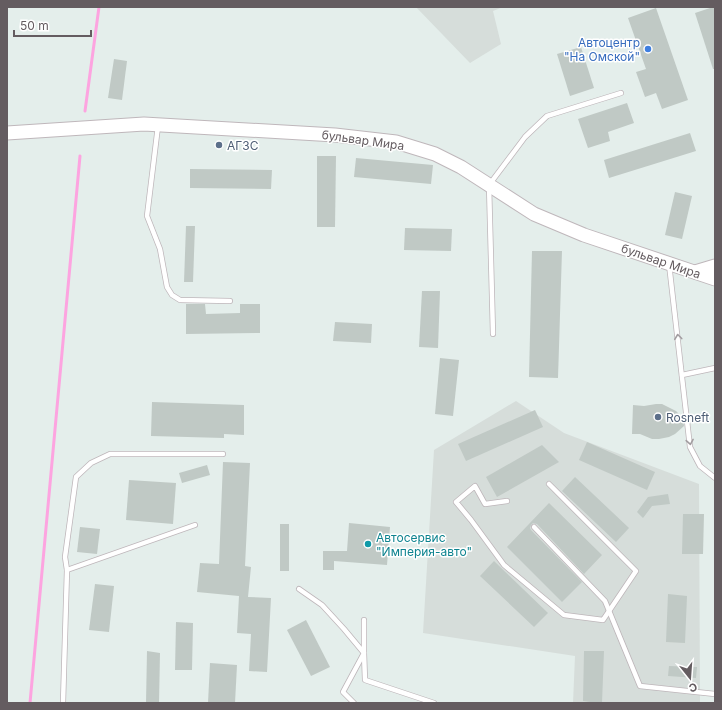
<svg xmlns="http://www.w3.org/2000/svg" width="722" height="710" viewBox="0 0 722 710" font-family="Inter,sans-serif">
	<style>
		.industrial { fill: #d6ddda }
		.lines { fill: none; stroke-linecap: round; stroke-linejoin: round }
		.stream { stroke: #fda4e0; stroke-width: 3 }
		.building { fill: #c0c9c5 }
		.lane-casing { stroke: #beb6ba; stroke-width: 6 }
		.secondary-casing { stroke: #bfb7bb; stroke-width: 15 }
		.lane { stroke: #fff; stroke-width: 4.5 }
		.secondary { stroke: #fff; stroke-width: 13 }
		.oneway { stroke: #a29da0 }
		.shop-dot { fill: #3f7fe0; stroke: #fff; stroke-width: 1.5 }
		.service-dot { fill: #5c6f8a; stroke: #fff; stroke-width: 1.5 }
		.culture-dot { fill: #0f9aa8; stroke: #fff; stroke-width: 1.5 }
		.labels { text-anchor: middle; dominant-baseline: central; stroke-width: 3; stroke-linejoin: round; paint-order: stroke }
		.shop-label { font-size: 12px; fill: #366cbe; stroke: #fff; text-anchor: end }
		.street-label { font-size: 12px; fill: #645c60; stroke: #fff }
		.service-label { font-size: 12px; fill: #4e5e75; stroke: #fff; text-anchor: start }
		.culture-label { font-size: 12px; fill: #0d838f; stroke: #fff; text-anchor: start }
	</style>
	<rect width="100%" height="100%" fill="#e4eeeb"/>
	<g class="industrial">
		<polygon points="416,7 503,7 493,11 501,44 470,63"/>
		<polygon points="516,401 564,433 699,484 700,703 573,703 575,656 423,633 434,450"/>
	</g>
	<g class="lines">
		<g class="stream">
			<polyline points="85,111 99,7"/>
			<polyline points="30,703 80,156"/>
		</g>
	</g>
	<g class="building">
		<polygon points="713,7 715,7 715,69 713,69 695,13"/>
		<polygon points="656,8 688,100 662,109 656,93 645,97 636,72 646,69 628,18"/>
		<polygon points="581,47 594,88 570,96 557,54"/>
		<polygon points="114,59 127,61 122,100 108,98"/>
		<polygon points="627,103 634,123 608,132 610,141 588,148 578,119"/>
		<polygon points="690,133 696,151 609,178 604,160"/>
		<polygon points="317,156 336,156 335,227 317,227"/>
		<polygon points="356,158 433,165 431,184 354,177"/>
		<polygon points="190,169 272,170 271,189 190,188"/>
		<polygon points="675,192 692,196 682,239 665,235"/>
		<polygon points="186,226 195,226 193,282 184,282"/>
		<polygon points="405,228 452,229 451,251 404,250"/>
		<polygon points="532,251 562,251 558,378 529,377"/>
		<polygon points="422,291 440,291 438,348 419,347"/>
		<polygon points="186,304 205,304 206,314 240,313 240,304 260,304 260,333 186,334"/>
		<polygon points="335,322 372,324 371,343 333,341"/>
		<polygon points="440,358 459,360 453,416 435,414"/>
		<polygon points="152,402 244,405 244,435 224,434 224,438 151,436"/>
		<polygon points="656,404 662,404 676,411 683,418 684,426 675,434 669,437 659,439 652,439 640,434 632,434 633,405 644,406"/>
		<polygon points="535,410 543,427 466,461 458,444"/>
		<polygon points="587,442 655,472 647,490 579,460"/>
		<polygon points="542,445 559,462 497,497 486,477"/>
		<polygon points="223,462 250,463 245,566 251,567 248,597 271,598 267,672 249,671 251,634 237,633 239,596 197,592 200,563 219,564"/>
		<polygon points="207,465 210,475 182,483 179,473"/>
		<polygon points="575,477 629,528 616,542 562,491"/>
		<polygon points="129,480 176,483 173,524 126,520"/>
		<polygon points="668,494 670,504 652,506 643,518 637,512 648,497"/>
		<polygon points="549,503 602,555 584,574 537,524 533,523 531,525 530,528 531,530 582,582 562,602 507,547"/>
		<polygon points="683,514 704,514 703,554 682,554"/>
		<polygon points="349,523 390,527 387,565 334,561 334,570 323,570 323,551 347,551"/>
		<rect x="280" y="524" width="9" height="47"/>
		<polygon points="80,527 100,529 97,554 77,552"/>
		<polygon points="494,561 548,613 534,627 480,576"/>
		<polygon points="95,584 114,586 109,632 89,630"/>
		<polygon points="668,594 687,596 685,643 666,642"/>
		<polygon points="306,620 330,667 311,676 287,630"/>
		<polygon points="176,622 193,623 192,670 175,670"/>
		<polygon points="147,651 160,653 159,703 146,703"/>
		<polygon points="584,651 604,651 602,703 590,703 590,702 583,701"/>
		<polygon points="210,663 237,665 235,703 208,703"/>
		<polygon points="669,666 697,667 696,678 668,676"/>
	</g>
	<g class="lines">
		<defs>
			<g id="lane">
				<polyline points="158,126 147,216 160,249 167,287 172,295 180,300 230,301"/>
				<polyline points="669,264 690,447 700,466 715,478"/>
				<polyline points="493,334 489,185 525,137 547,116 621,93"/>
				<polyline points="682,375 715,368"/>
				<polyline points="507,501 485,504 475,486 456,502 471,520 504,565 564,615 603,620 636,571 549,484"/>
				<polyline points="534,527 605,601 640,686 715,694"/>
				<polyline points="67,570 65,557 76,477 91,463 110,454 223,454"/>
				<polyline points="299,589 322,605 344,629 364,653 343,692 354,703"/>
				<polyline points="364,620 364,653 365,680 434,703"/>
				<polyline points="63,703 67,570 195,525"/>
			</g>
			<g id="secondary">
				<polyline points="7,133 144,124 335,135 396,142 435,154 461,167 534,214 584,235 715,279"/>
				<polyline points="695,272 715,266"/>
			</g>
		</defs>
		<use href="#lane" class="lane-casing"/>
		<use href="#secondary" class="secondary-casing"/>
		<use href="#lane" class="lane"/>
		<use href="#secondary" class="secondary"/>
	</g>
	<defs><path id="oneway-chevron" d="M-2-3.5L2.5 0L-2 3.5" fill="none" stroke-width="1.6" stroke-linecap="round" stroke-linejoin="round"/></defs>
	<g class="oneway">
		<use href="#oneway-chevron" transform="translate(678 337) rotate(-97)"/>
		<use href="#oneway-chevron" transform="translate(690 442) rotate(80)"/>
	</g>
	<circle class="shop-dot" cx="648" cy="49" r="4"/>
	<g class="service-dot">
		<circle cx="219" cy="145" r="4"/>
		<circle cx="658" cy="417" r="4"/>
	</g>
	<circle class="culture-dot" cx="368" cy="544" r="4"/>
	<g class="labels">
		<g class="shop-label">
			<text x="640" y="42">Автоцентр<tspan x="640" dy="14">"На Омской"</tspan></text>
		</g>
		<g class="street-label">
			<text transform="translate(363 140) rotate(8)">бульвар Мира</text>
			<text transform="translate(661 261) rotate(19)">бульвар Мира</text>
		</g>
		<g class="service-label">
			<text x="227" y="145">АГЗС</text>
			<text x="666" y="417">Rosneft</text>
		</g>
		<g class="culture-label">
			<text x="376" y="537">Автосервис<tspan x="376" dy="14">"Империя-авто"</tspan></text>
		</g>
	</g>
	<rect width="722" height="710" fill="none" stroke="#645c60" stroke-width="16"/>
	<g transform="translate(690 678) rotate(163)" stroke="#ffffff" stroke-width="3" paint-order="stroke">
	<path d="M0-3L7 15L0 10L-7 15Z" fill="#645c60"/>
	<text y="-6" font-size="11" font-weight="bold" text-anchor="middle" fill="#645c60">С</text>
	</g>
	<path d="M14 30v6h77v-6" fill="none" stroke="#645c60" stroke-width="2"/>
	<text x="20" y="30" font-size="12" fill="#645c60" stroke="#ffffff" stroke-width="3" paint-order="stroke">50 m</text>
</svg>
